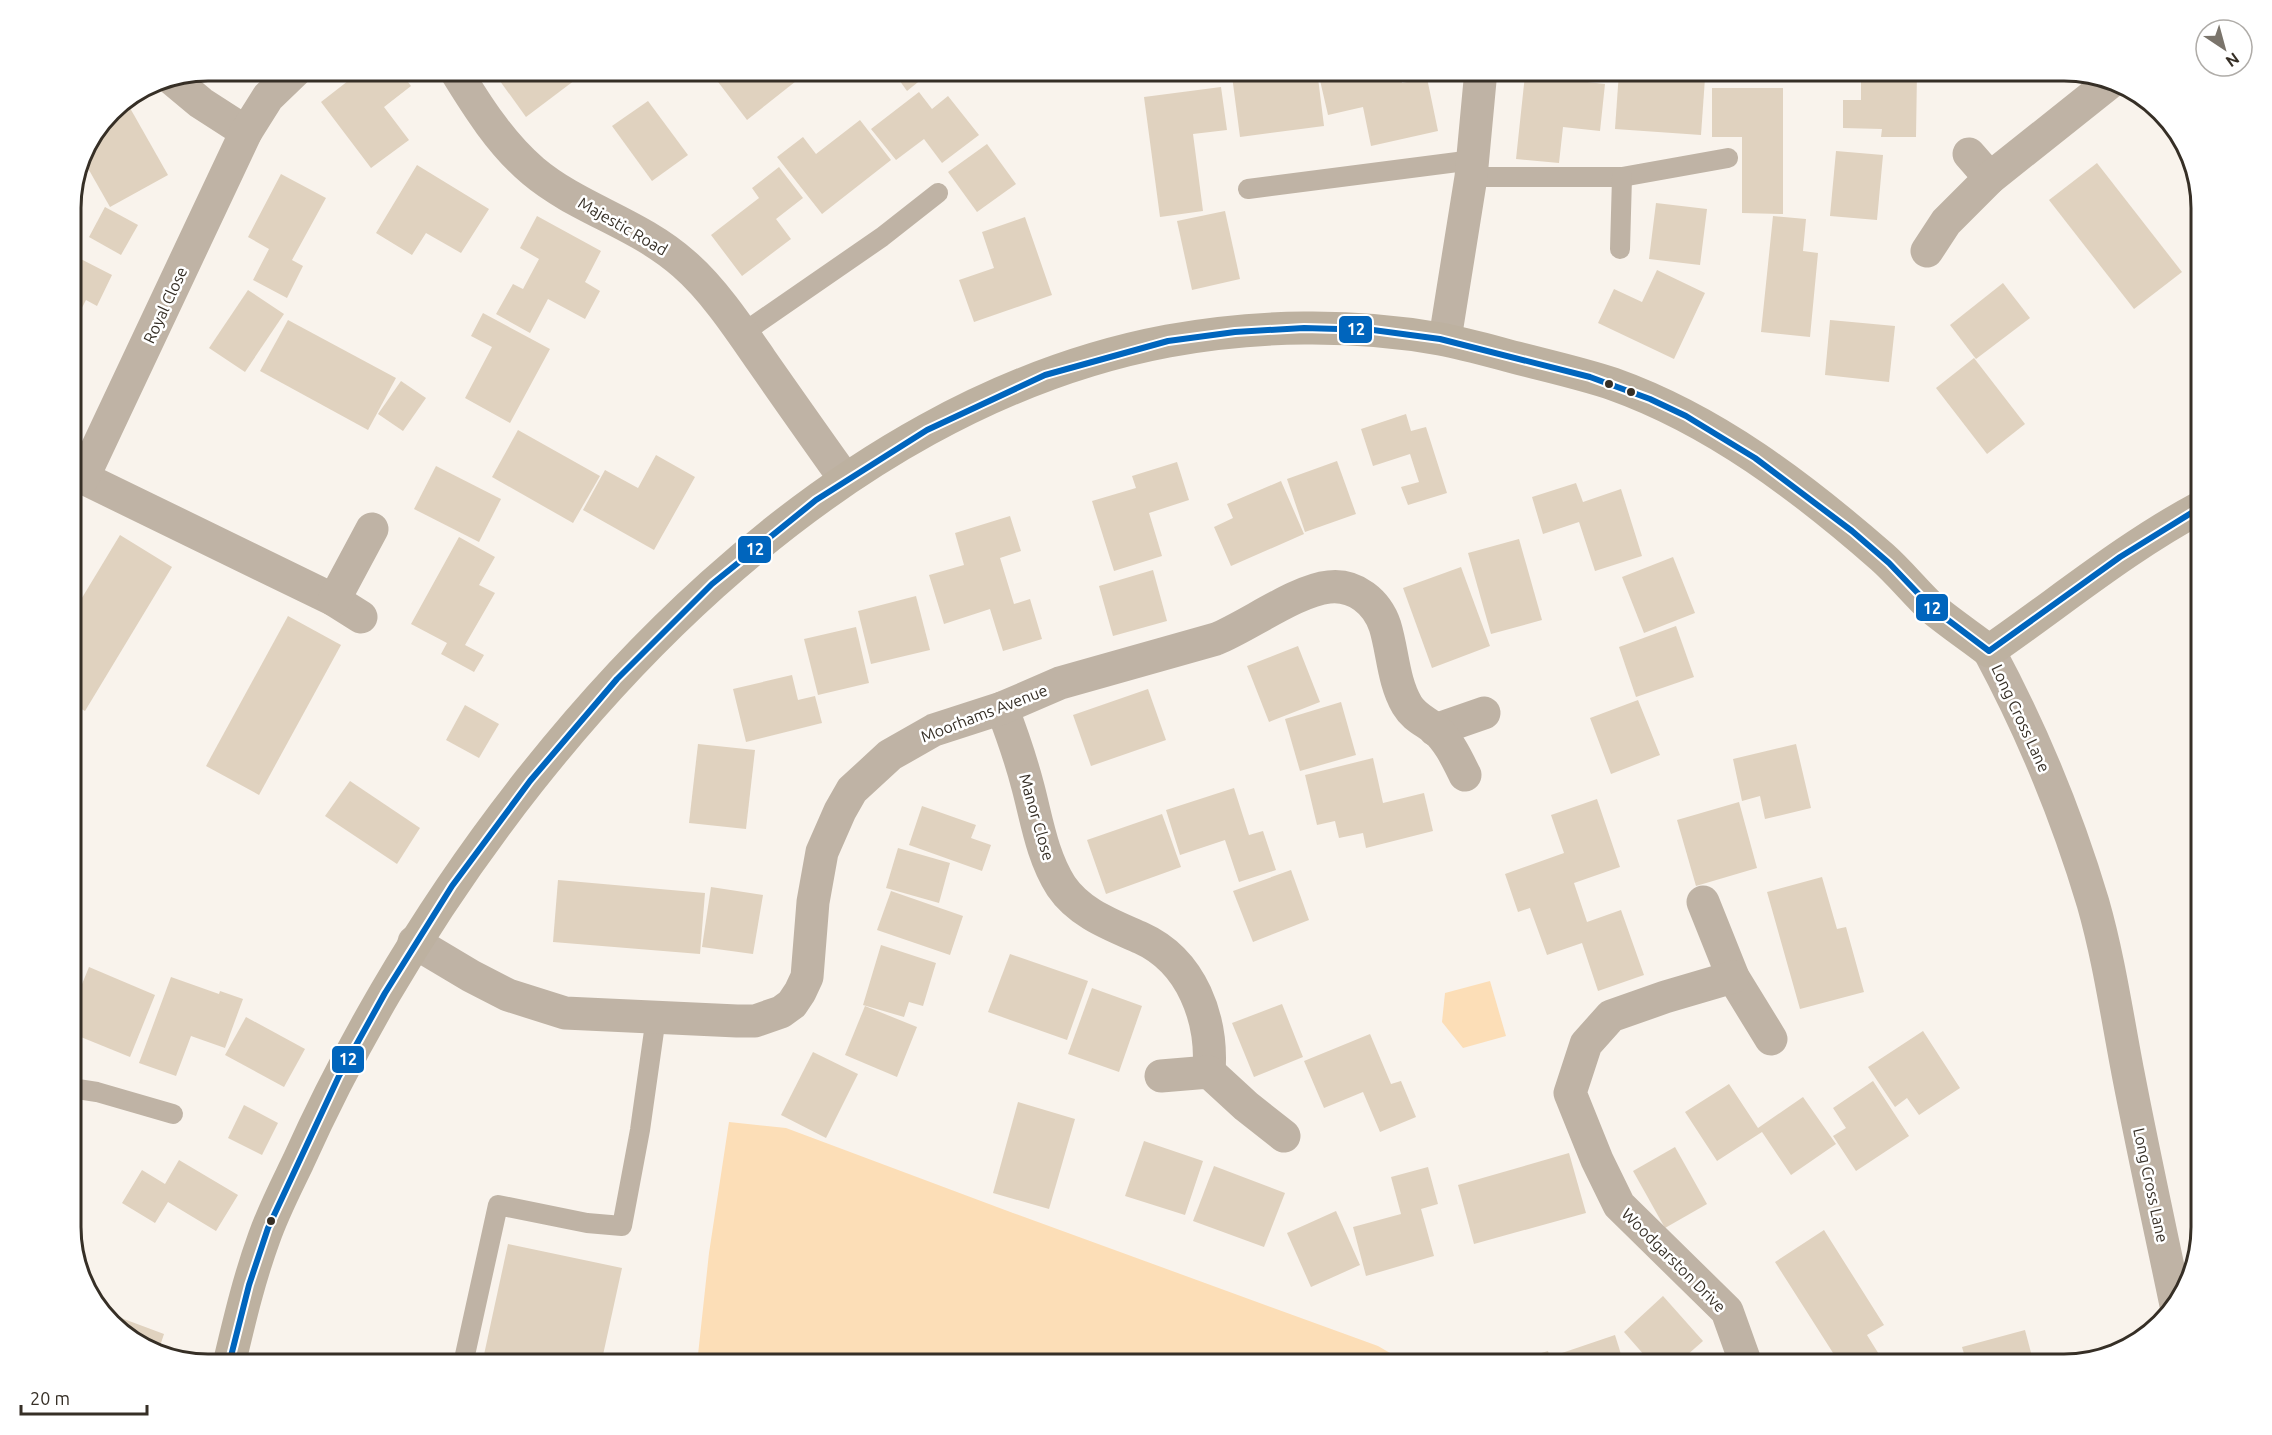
<svg xmlns="http://www.w3.org/2000/svg" width="2272" height="1435" viewBox="0 0 2272 1435" font-family="Ubuntu,sans-serif">
	<style>
		.green { fill: #fcdeb7 }
		.building { fill: #e0d2bf }
		.lines { fill: none; stroke-linecap: round; stroke-linejoin: round }
		.lane { stroke: #bfb3a5; stroke-width: 20 }
		.street { stroke: #bfb3a5; stroke-width: 33 }
		.secondary { stroke: #bdb1a0; stroke-width: 33 }
		.bus-1-casing { stroke: #fff; stroke-width: 10 }
		.bus-1 { stroke: #0065bd; stroke-width: 6 }
		.bus-dot { fill: #362f26; stroke: #fff; stroke-width: 2 }
		.labels { text-anchor: middle; dominant-baseline: central; stroke-width: 5; stroke-linejoin: round; paint-order: stroke }
		.street-label { font-size: 16px; fill: #362f26; stroke: #fff }
		.rim { fill: none; stroke: #362f26; stroke-width: 3 }
		.line-badge { stroke: #fff; stroke-width: 2 }
		.badge-label { font-size: 16px; text-anchor: middle; font-weight: bold; fill: #fff }
	</style>
	<rect width="100%" height="100%" fill="#f9f3ec"/>
	<g class="green">
		<polygon points="1490,981 1506,1036 1463,1048 1442,1022 1445,993"/>
		<polygon points="729,1122 786,1128 1013,1213 1378,1346 1409,1364 697,1364 709,1253"/>
	</g>
	<g class="building">
		<polygon points="362,70 399,70 411,86 384,107 409,140 371,168 321,102"/>
		<polygon points="492,70 574,70 579,77 526,117"/>
		<polygon points="709,70 810,70 747,120"/>
		<polygon points="892,70 933,70 907,91"/>
		<polygon points="1239,70 1255,70 1256,78 1317,70 1324,126 1240,137 1232,76 1240,75"/>
		<polygon points="1343,70 1399,70 1402,83 1427,78 1438,131 1371,146 1363,107 1328,115 1319,76"/>
		<polygon points="1861,70 1917,71 1916,137 1881,137 1882,129 1843,128 1843,100 1861,100"/>
		<polygon points="1619,72 1705,78 1701,135 1615,129"/>
		<polygon points="1525,75 1605,84 1600,131 1563,127 1559,163 1516,159"/>
		<polygon points="1221,87 1227,130 1193,134 1203,211 1160,217 1144,97"/>
		<polygon points="1712,88 1783,88 1783,214 1742,213 1742,137 1712,137"/>
		<polygon points="919,92 932,109 948,96 979,135 942,163 924,139 896,160 871,129"/>
		<polygon points="648,101 688,155 652,181 612,126"/>
		<polygon points="130,108 168,175 110,207 81,156 103,123"/>
		<polygon points="860,120 891,160 822,214 777,157 803,137 816,154"/>
		<polygon points="987,144 1016,184 977,212 948,172"/>
		<polygon points="1836,151 1883,155 1877,220 1830,216"/>
		<polygon points="2097,163 2182,272 2134,309 2049,200"/>
		<polygon points="417,165 489,209 461,253 426,233 412,255 376,233"/>
		<polygon points="779,167 803,198 776,219 791,239 742,276 711,235 759,198 752,188"/>
		<polygon points="281,174 326,198 292,260 303,266 287,298 253,280 269,249 248,237"/>
		<polygon points="1656,203 1707,209 1700,265 1649,259"/>
		<polygon points="105,207 138,225 121,255 89,237"/>
		<polygon points="1225,211 1240,279 1192,290 1177,221"/>
		<polygon points="537,216 601,251 585,282 600,291 585,319 548,299 530,333 496,314 513,284 523,289 539,259 520,248"/>
		<polygon points="1773,216 1806,219 1803,251 1818,253 1810,337 1761,332"/>
		<polygon points="1025,217 1052,295 974,322 959,280 994,268 982,232"/>
		<polygon points="71,254 112,275 97,306 86,300 71,329"/>
		<polygon points="1657,270 1705,293 1674,359 1598,323 1614,289 1642,302"/>
		<polygon points="2003,283 2030,318 1976,359 1950,325"/>
		<polygon points="248,290 284,314 245,372 209,348"/>
		<polygon points="483,313 550,349 510,423 465,398 492,347 471,336"/>
		<polygon points="288,320 396,378 368,430 260,371"/>
		<polygon points="1830,320 1895,326 1889,382 1825,375"/>
		<polygon points="1974,358 2025,424 1987,454 1936,388"/>
		<polygon points="401,381 426,398 403,431 378,414"/>
		<polygon points="1406,414 1411,431 1426,427 1447,493 1408,505 1401,487 1419,482 1410,454 1373,466 1361,429"/>
		<polygon points="518,430 600,476 573,523 492,477"/>
		<polygon points="656,455 695,477 654,550 583,510 605,470 638,488"/>
		<polygon points="1337,461 1356,514 1305,532 1287,479"/>
		<polygon points="1177,462 1189,500 1149,513 1162,556 1114,571 1092,501 1136,488 1132,476"/>
		<polygon points="436,466 501,499 479,542 414,509"/>
		<polygon points="1281,481 1304,534 1231,566 1214,527 1233,518 1227,504"/>
		<polygon points="1576,483 1583,502 1621,489 1642,556 1595,571 1579,522 1543,534 1532,497"/>
		<polygon points="1010,516 1021,551 1000,558 1014,604 1030,599 1042,639 1003,651 990,609 944,624 929,575 964,565 955,533"/>
		<polygon points="120,535 172,567 85,711 71,703 71,616"/>
		<polygon points="459,537 495,557 479,585 495,593 465,645 484,655 474,672 441,654 447,643 411,624"/>
		<polygon points="1519,539 1542,620 1491,634 1468,553"/>
		<polygon points="1673,557 1695,613 1644,633 1622,577"/>
		<polygon points="1461,567 1490,646 1432,668 1403,588"/>
		<polygon points="1153,570 1167,621 1113,636 1099,586"/>
		<polygon points="916,596 930,650 871,664 858,611"/>
		<polygon points="288,616 341,645 259,795 206,766"/>
		<polygon points="1676,626 1694,677 1636,697 1619,647"/>
		<polygon points="856,627 869,683 818,695 804,639"/>
		<polygon points="1298,646 1320,702 1269,722 1247,666"/>
		<polygon points="792,675 798,700 815,696 822,723 746,742 733,689"/>
		<polygon points="1148,689 1166,740 1091,766 1073,715"/>
		<polygon points="1638,700 1660,755 1611,774 1590,718"/>
		<polygon points="1341,702 1356,755 1300,771 1285,719"/>
		<polygon points="465,705 499,724 479,758 446,740"/>
		<polygon points="698,744 755,750 746,829 689,823"/>
		<polygon points="1796,744 1811,808 1765,819 1760,796 1742,801 1733,759"/>
		<polygon points="1373,758 1383,803 1424,793 1433,831 1366,848 1363,833 1339,838 1335,821 1317,825 1305,775"/>
		<polygon points="350,781 420,828 397,864 325,816"/>
		<polygon points="1234,788 1249,835 1263,831 1276,870 1239,882 1225,840 1180,855 1166,810"/>
		<polygon points="1597,799 1620,867 1574,883 1587,922 1621,910 1644,975 1598,991 1582,943 1547,955 1530,908 1518,912 1505,874 1564,853 1551,815"/>
		<polygon points="1739,802 1757,868 1696,886 1677,820"/>
		<polygon points="922,806 976,825 971,838 991,845 982,871 909,845"/>
		<polygon points="1162,814 1181,867 1106,894 1087,840"/>
		<polygon points="898,848 950,863 939,903 886,888"/>
		<polygon points="1291,870 1309,920 1253,942 1233,891"/>
		<polygon points="1822,877 1837,929 1846,927 1864,992 1800,1009 1767,892"/>
		<polygon points="558,880 705,893 700,954 553,942"/>
		<polygon points="711,887 763,895 753,954 702,947"/>
		<polygon points="891,891 963,916 950,955 877,930"/>
		<polygon points="881,945 936,963 923,1006 909,1002 904,1017 863,1005"/>
		<polygon points="1010,954 1088,981 1067,1040 988,1012"/>
		<polygon points="71,964 80,969 71,985"/>
		<polygon points="89,967 155,995 130,1057 71,1033 71,1011"/>
		<polygon points="171,977 219,994 220,991 243,999 225,1048 191,1036 176,1076 139,1063"/>
		<polygon points="1092,988 1142,1006 1119,1072 1068,1054"/>
		<polygon points="1282,1004 1303,1057 1254,1077 1232,1023"/>
		<polygon points="865,1006 917,1027 897,1077 845,1055"/>
		<polygon points="246,1017 305,1049 284,1087 225,1055"/>
		<polygon points="1923,1031 1960,1088 1919,1115 1907,1098 1895,1107 1868,1067"/>
		<polygon points="1370,1034 1391,1084 1401,1081 1416,1117 1380,1132 1363,1092 1324,1108 1304,1061"/>
		<polygon points="813,1052 858,1074 826,1138 781,1115"/>
		<polygon points="1873,1081 1909,1136 1856,1171 1833,1136 1846,1128 1833,1108"/>
		<polygon points="1729,1084 1758,1128 1803,1097 1836,1144 1791,1175 1762,1132 1717,1161 1685,1112"/>
		<polygon points="1018,1102 1075,1119 1049,1209 993,1193"/>
		<polygon points="244,1105 278,1123 262,1155 228,1138"/>
		<polygon points="1144,1141 1203,1161 1185,1215 1125,1196"/>
		<polygon points="1675,1147 1707,1204 1665,1228 1633,1171"/>
		<polygon points="1569,1153 1586,1213 1474,1244 1458,1185"/>
		<polygon points="179,1160 238,1195 216,1231 168,1202 155,1223 122,1203 142,1170 165,1184"/>
		<polygon points="1214,1166 1285,1193 1264,1247 1193,1221"/>
		<polygon points="1428,1167 1438,1204 1421,1209 1434,1256 1366,1276 1353,1227 1401,1214 1391,1177"/>
		<polygon points="1336,1211 1360,1265 1311,1287 1287,1233"/>
		<polygon points="1824,1230 1884,1325 1867,1335 1885,1364 1820,1364 1835,1356 1775,1262"/>
		<polygon points="508,1244 622,1268 601,1364 482,1364"/>
		<polygon points="1663,1296 1703,1341 1677,1364 1652,1364 1624,1332"/>
		<polygon points="105,1312 164,1334 159,1349 132,1341"/>
		<polygon points="2025,1330 2034,1364 1967,1364 1962,1347"/>
		<polygon points="1615,1335 1624,1364 1559,1364 1556,1355"/>
		<polygon points="1548,1351 1552,1364 1505,1364"/>
	</g>
	<g class="lines">
		<g class="lane">
			<polyline points="1471,177 1622,177 1728,158"/>
			<polyline points="1248,189 1473,160"/>
			<polyline points="1620,249 1622,177"/>
			<polyline points="743,333 882,237 938,193"/>
			<polyline points="71,1088 97,1092 173,1114"/>
			<polyline points="463,1364 498,1205 587,1223 622,1226 640,1130 656,1017"/>
		</g>
		<g class="street">
			<path d="M455,70C477,106 501,144 533,171C578,209 638,223 684,264C713,289 739,328 761,360C789,400 817,440 845,479"/>
			<polyline points="171,78 201,103 246,132"/>
			<polyline points="1969,154 1990,178"/>
			<polyline points="1927,251 1946,222 1990,178 2108,84"/>
			<polyline points="1445,339 1471,177 1481,70"/>
			<polyline points="71,472 334,600 361,617"/>
			<polyline points="83,478 246,132 268,97 296,70"/>
			<polyline points="334,600 372,529"/>
			<path d="M1989,651C2032,731 2067,816 2093,903C2109,959 2117,1016 2128,1073C2143,1151 2160,1228 2176,1305"/>
			<path d="M1002,708C1012,734 1021,760 1028,787C1037,821 1042,856 1061,886C1080,914 1112,925 1141,938C1192,961 1213,1019 1209,1072"/>
			<polyline points="1435,730 1484,713"/>
			<polyline points="1703,902 1733,977 1771,1039"/>
			<path d="M414,942L471,976L508,995L565,1013L737,1021H755L781,1012L792,1004L800,992L807,977L813,902L822,852L840,811L852,790L890,755L934,730L1002,708L1060,683L1216,639C1248,626 1297,590 1329,587C1355,584 1377,602 1385,626C1393,652 1393,681 1407,705C1414,717 1425,721 1435,729C1449,741 1457,759 1465,775"/>
			<polyline points="1733,977 1665,997 1611,1016 1586,1044 1570,1093 1597,1160 1619,1205 1727,1311 1746,1364"/>
			<polyline points="1161,1076 1209,1072 1246,1106 1284,1136"/>
		</g>
		<path class="secondary" d="M229,1364C239,1322 249,1279 264,1238C273,1212 286,1187 298,1162C324,1104 353,1048 385,993C550,710 832,404 1168,341C1256,325 1352,323 1440,339C1467,344 1494,352 1521,359C1552,367 1583,374 1613,384C1714,420 1802,487 1882,557C1900,573 1915,592 1932,608C1950,623 1971,637 1989,651C2060,602 2126,547 2201,507"/>
		<defs>
			<polyline id="bus-1" points="229,1364 249,1285 268,1228 339,1076 385,993 452,886 530,781 617,679 712,584 816,500 927,430 1045,375 1168,341 1235,332 1304,328 1373,330 1440,339 1590,377 1650,399 1686,416 1755,458 1852,531 1889,563 1932,608 1989,651 2120,557 2201,507"/>
		</defs>
		<use href="#bus-1" class="bus-1-casing"/>
		<use href="#bus-1" class="bus-1"/>
	</g>
	<g class="bus-dot">
		<circle cx="1609" cy="384" r="5"/>
		<circle cx="1631" cy="392" r="5"/>
		<circle cx="271" cy="1221" r="5"/>
	</g>
	<g class="labels">
		<g class="street-label">
			<text transform="translate(623 226) rotate(30)">Majestic Road</text>
			<text transform="translate(165 305) rotate(-65)">Royal Close</text>
			<text transform="translate(984 713) rotate(-21)">Moorhams Avenue</text>
			<text transform="translate(2021 718) rotate(65)">Long Cross Lane</text>
			<text transform="translate(1037 817) rotate(74)">Manor Close</text>
			<text transform="translate(2151 1185) rotate(78)">Long Cross Lane</text>
			<text transform="translate(1674 1260) rotate(45)">Woodgarston Drive</text>
		</g>
	</g>
	<path d="M0 0H2272V1435H0ZM208 81H2064A127 127 0 0 1 2191 208V1227A127 127 0 0 1 2064 1354H208A127 127 0 0 1 81 1227V208A127 127 0 0 1 208 81Z" fill="#fff" fill-rule="evenodd"/>
	<path class="rim" d="M208 81H2064A127 127 0 0 1 2191 208V1227A127 127 0 0 1 2064 1354H208A127 127 0 0 1 81 1227V208A127 127 0 0 1 208 81Z"/>
	<g class="line-badge">
		<rect x="1338" y="315" width="35" height="29" rx="6" fill="#0065bd"/>
		<rect x="737" y="535" width="35" height="29" rx="6" fill="#0065bd"/>
		<rect x="1915" y="593" width="34" height="29" rx="6" fill="#0065bd"/>
		<rect x="331" y="1045" width="34" height="29" rx="6" fill="#0065bd"/>
	</g>
	<g class="badge-label">
		<text x="1356" y="335">12</text>
		<text x="755" y="555">12</text>
		<text x="1932" y="614">12</text>
		<text x="348" y="1065">12</text>
	</g>
	<g transform="translate(2224 48) rotate(144)"><circle r="28" fill="#ffffff" stroke="#afaca8" stroke-width="1.5"/>
	<path d="M0-4.5L10 22L0 15L-10 22Z" fill="#7a746b"/>
	<text y="-9" font-size="16" font-weight="bold" text-anchor="middle" fill="#362f26">N</text>
	</g>
	<path d="M21 1405v9h126v-9" fill="none" stroke="#362f26" stroke-width="3"/>
	<text x="30" y="1405" font-size="18" fill="#362f26" stroke="#ffffff" stroke-width="4.5" paint-order="stroke">20 m</text>
</svg>
